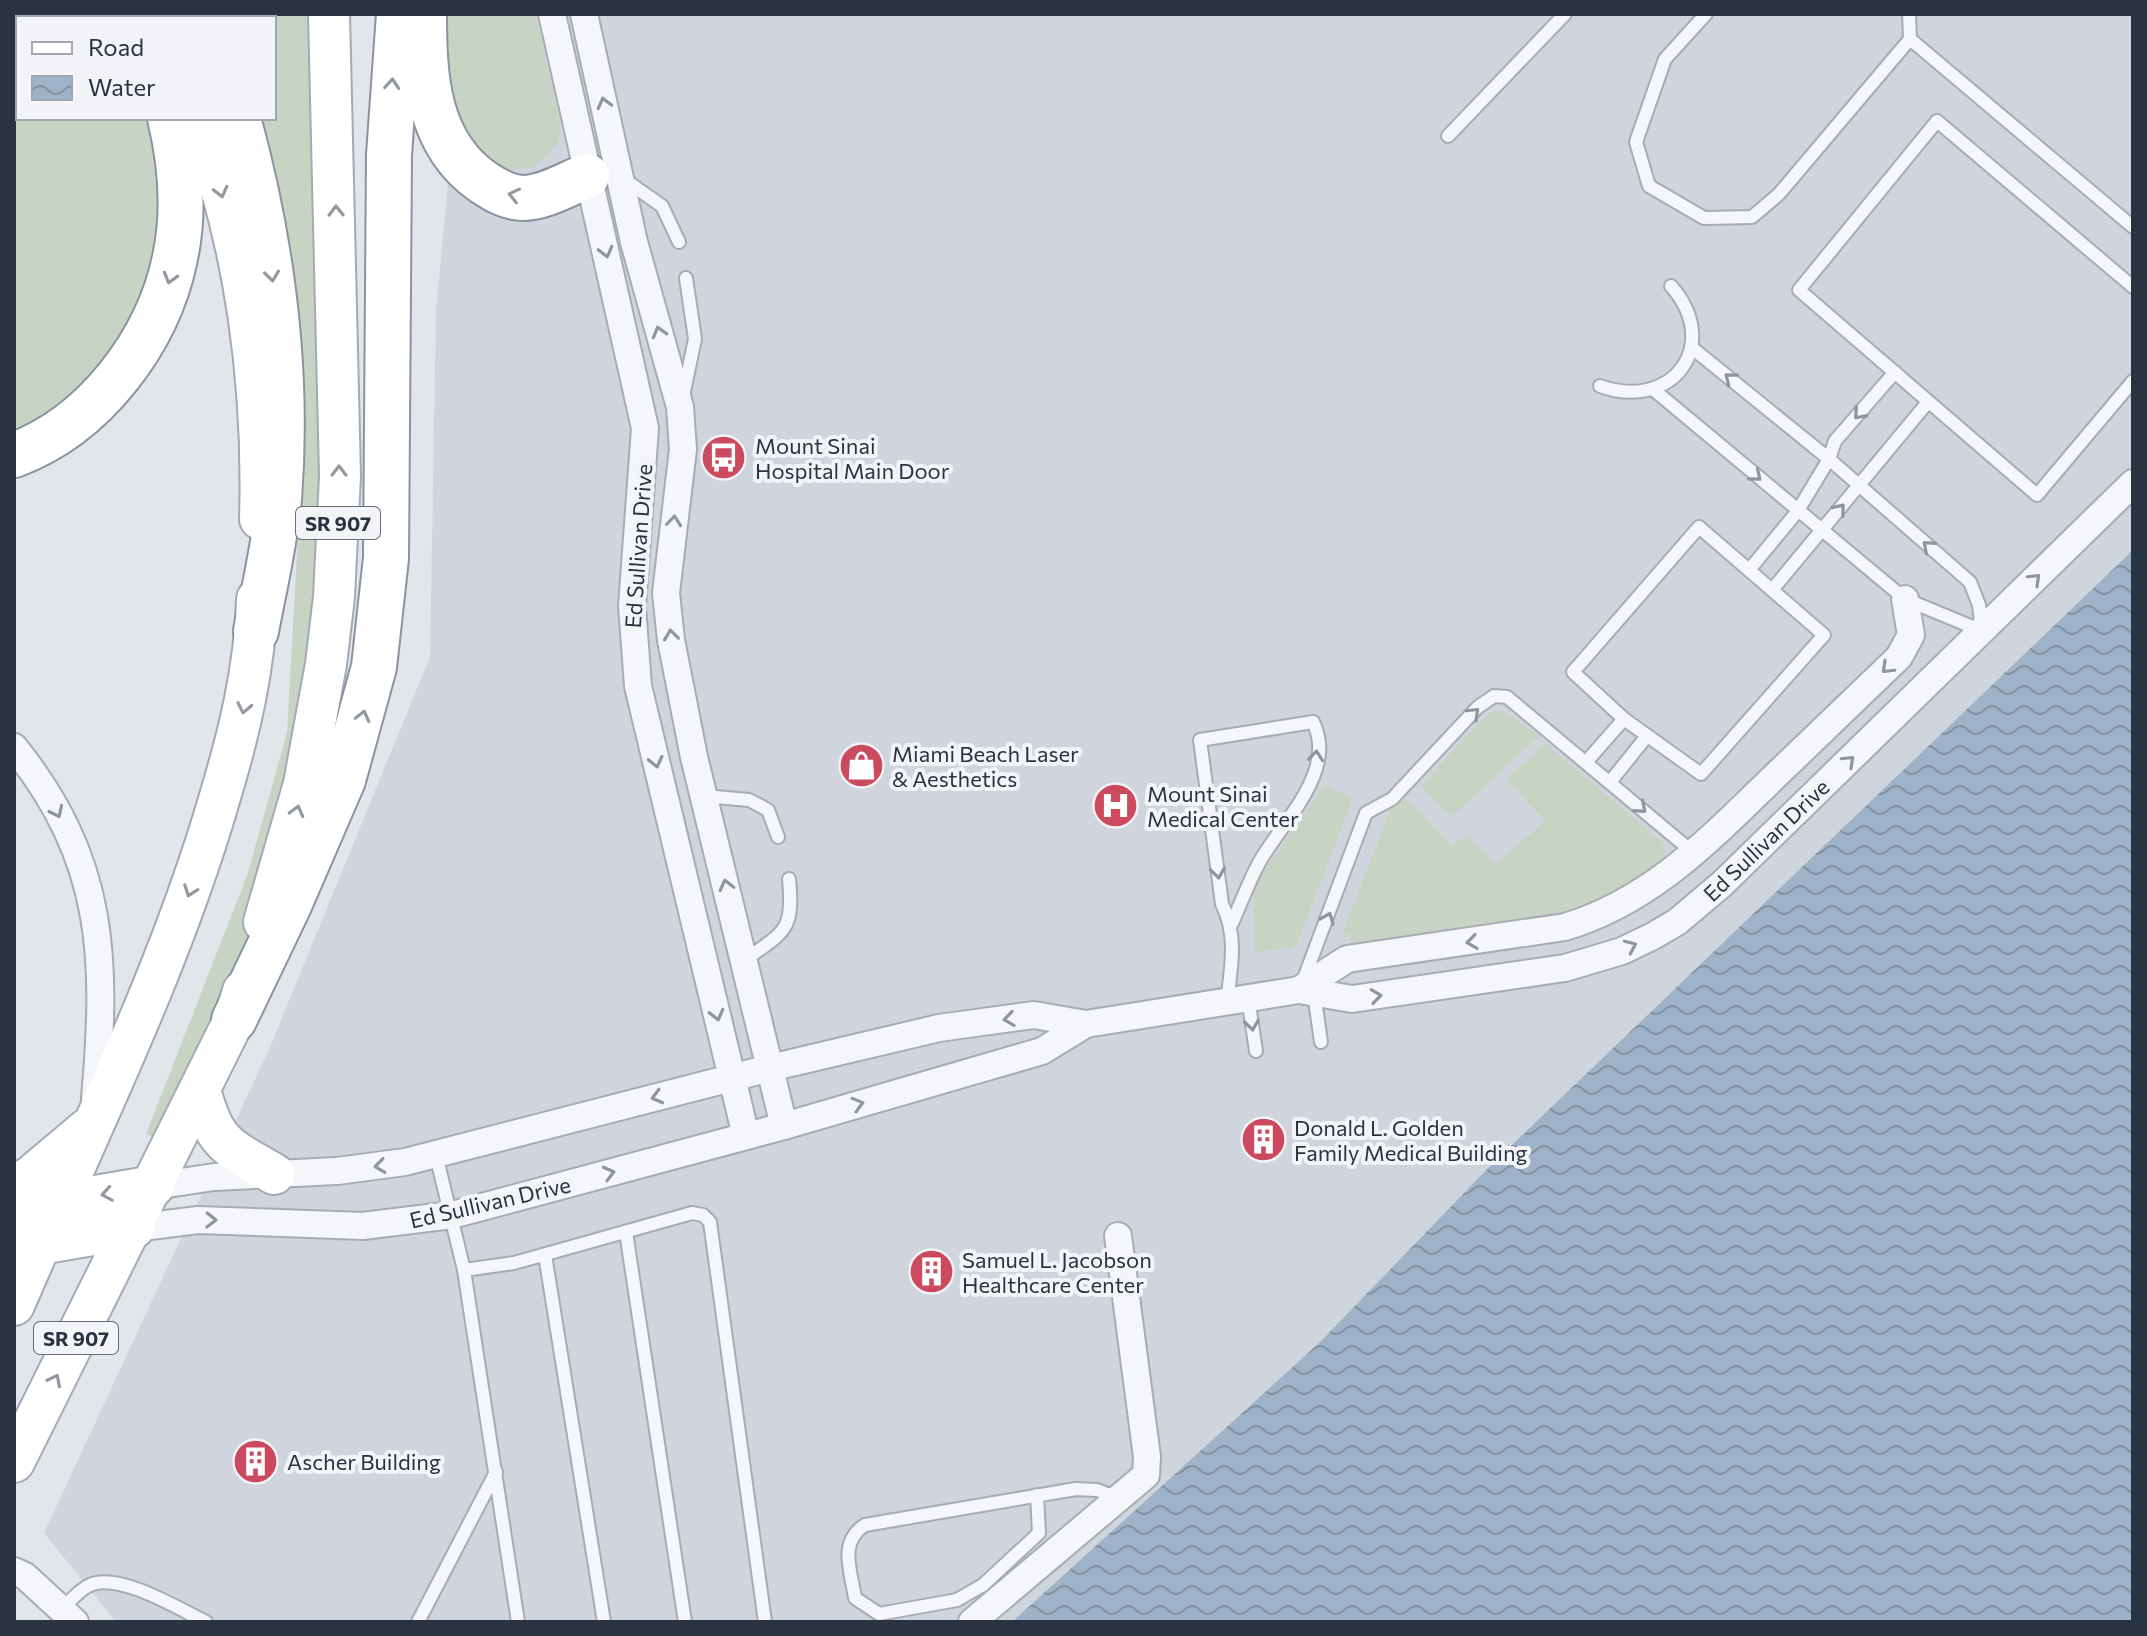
<svg xmlns="http://www.w3.org/2000/svg" width="2147" height="1636" viewBox="0 0 2147 1636" font-family="Commissioner,sans-serif">
	<style>
		.built { fill: #d0d4dc }
		.grass { fill: #c8d4c3 }
		.water { fill: url(#water-waves) }
		.lines { fill: none; stroke-linecap: round; stroke-linejoin: round }
		.service-casing { stroke: #a7acb4; stroke-width: 16 }
		.minor-casing { stroke: #a7acb4; stroke-width: 30 }
		.primary-casing { stroke: #a2aab6; stroke-width: 44 }
		.motorway-casing { stroke: #8a93a1; stroke-width: 48 }
		.service { stroke: #f5f6f9; stroke-width: 12 }
		.minor { stroke: #f5f6f9; stroke-width: 26 }
		.primary { stroke: #fff; stroke-width: 40 }
		.motorway { stroke: #fff; stroke-width: 44 }
		.oneway { stroke: #9499a0 }
		.oneway2 { stroke: #90949e }
		.labels { text-anchor: middle; dominant-baseline: central; stroke-width: 8; stroke-linejoin: round; paint-order: stroke }
		.shield { fill: #f2f4f8; stroke: #666d79; stroke-width: 2 }
		.shield-label { font-size: 20px; font-weight: bold; fill: #2a3342 }
		.poi-label { font-size: 22px; fill: #2a3342; stroke: #f2f4f8; text-anchor: start }
		.street-label { font-size: 22px; fill: #2a3342; stroke: #f2f4f8 }
	</style>
	<defs>
		<pattern id="water-waves" width="16" height="10" patternUnits="userSpaceOnUse" patternTransform="scale(2)"><rect width="16" height="10" fill="#9eb3c9"/><path d="M0 5q4-4 8 0t8 0" fill="none" stroke="#8192a5"/></pattern>
	</defs>
	<rect width="100%" height="100%" fill="#e2e5ea"/>
	<polygon class="built" points="464,14 2133,14 2133,550 1493,1163 1319,1343 1012,1622 116,1622 44,1533 270,1047 430,657 436,310"/>
	<g class="grass">
		<polygon points="14,14 122,14 124,18 18,18 18,118 155,118 162,231 144,303 124,339 74,398 14,435"/>
		<polygon points="219,14 320,14 327,594 260,903 228,986 156,1138 146,1134 248,873 287,732 300,500 254,118 274,118 274,18 221,18"/>
		<polygon points="438,14 536,14 562,131 558,143 533,168 495,170 445,112"/>
		<polygon points="1494,711 1504,711 1539,736 1451,817 1421,786 1481,720"/>
		<polygon points="1545,743 1663,843 1667,858 1663,867 1566,916 1352,947 1350,935 1342,934 1391,808 1407,799 1452,847 1467,834 1496,864 1545,821 1506,779"/>
		<polygon points="1325,784 1353,798 1297,944 1292,948 1255,952 1253,896 1259,878"/>
	</g>
	<polygon class="water" points="2133,550 2133,1622 1012,1622 1319,1343 1493,1163"/>
	<g class="lines">
		<defs>
			<g id="service">
				<polyline points="1706,14 1665,59 1636,142 1649,186 1704,218 1752,217 1779,194 1910,39 2133,227"/>
				<polyline points="1909,14 1910,39"/>
				<polyline points="1448,136 1565,14"/>
				<polyline points="625,180 662,206 679,242"/>
				<polyline points="2133,287 1937,121 1799,290 2037,495 2133,381"/>
				<path d="M1600,386C1672,412 1723,345 1671,286"/>
				<polyline points="1654,390 1905,599 1982,631 1979,605 1970,582 1829,459 1691,347"/>
				<polyline points="683,396 695,339 686,278"/>
				<polygon points="1699,527 1824,635 1701,774 1624,719 1573,672"/>
				<polyline points="1749,570 1797,512 1829,459 1835,441 1895,372"/>
				<polyline points="1772,590 1928,402"/>
				<polyline points="1587,761 1624,719"/>
				<polyline points="1610,782 1647,736"/>
				<polyline points="704,796 749,800 768,810 778,837"/>
				<path d="M745,960C785,931 794,931 789,879"/>
				<polyline points="1303,981 1366,813 1392,799 1478,707 1494,696 1507,697 1695,854"/>
				<polyline points="1314,993 1321,1042"/>
				<polyline points="1248,998 1256,1051"/>
				<path d="M1227,1002C1231,968 1238,936 1222,904L1200,740L1313,722C1338,771 1282,822 1260,861C1249,881 1241,903 1232,923"/>
				<polyline points="436,1155 464,1270 518,1622"/>
				<polyline points="626,1232 685,1622"/>
				<polyline points="545,1255 604,1622"/>
				<polyline points="464,1270 514,1263 692,1213 703,1215 710,1222 765,1622"/>
				<path d="M1037,1495L1039,1533L983,1585L957,1600L879,1614L855,1598C851,1571 838,1542 865,1525L1076,1489L1097,1490L1118,1498"/>
				<path d="M61,1609C70,1602 80,1589 90,1585C119,1572 179,1609 206,1622"/>
				<polyline points="418,1622 496,1472"/>
			</g>
			<g id="minor">
				<polyline points="552,14 645,428 632,606 638,686 746,1136"/>
				<polyline points="584,14 634,242 680,407 683,449 666,593 671,640 694,757 784,1126"/>
				<path d="M14,747C106,861 107,960 95,1098"/>
				<path d="M1299,990L1347,959L1565,927C1651,901 1708,841 1771,780C1814,739 1856,698 1899,657L1911,635L1905,599"/>
				<polyline points="154,1186 214,1177 337,1171 405,1162 770,1068 939,1028 1034,1015 1086,1024 1299,990 1352,999 1565,968 1622,951 1653,936 1677,922 1722,884 2133,483"/>
				<polyline points="134,1228 198,1220 363,1226 452,1215 784,1126 1042,1051 1086,1024"/>
				<polyline points="14,1571 25,1576 75,1622"/>
				<polyline points="972,1622 1146,1475 1147,1457 1118,1236"/>
			</g>
			<g id="primary">
				<path d="M197,118C246,242 264,386 260,519"/>
				<polyline points="264,922 304,784 326,664 334,597 340,476 329,14"/>
				<path d="M200,1090C215,1145 226,1146 274,1174"/>
				<polyline points="14,1186 30,1177 87,1129"/>
				<polyline points="14,1210 154,1186"/>
				<polyline points="22,1247 134,1228"/>
				<path d="M14,1305C85,1138 168,975 219,800C239,734 255,668 257,599"/>
				<polyline points="14,1462 234,1020 243,991"/>
			</g>
			<g id="motorway">
				<polyline points="133,14 135,18"/>
				<polyline points="200,14 202,18"/>
				<path d="M424,14C424,76 427,143 483,182C495,190 508,198 523,198C544,198 567,184 587,176"/>
				<path d="M238,118C272,242 289,370 279,499C275,543 264,588 256,631"/>
				<path d="M14,455C95,425 158,341 175,258C185,211 181,164 170,118"/>
				<polyline points="234,1020 289,905 343,780 374,667 386,558 389,155 399,14"/>
			</g>
		</defs>
		<use href="#service" class="service-casing"/>
		<use href="#minor" class="minor-casing"/>
		<use href="#primary" class="primary-casing"/>
		<use href="#motorway" class="motorway-casing"/>
		<use href="#service" class="service"/>
		<use href="#minor" class="minor"/>
		<use href="#primary" class="primary"/>
		<use href="#motorway" class="motorway"/>
	</g>
	<defs><path id="oneway-chevron" d="M-2-3.5L2.5 0L-2 3.5" fill="none" stroke-width="1.6" stroke-linecap="round" stroke-linejoin="round" transform="scale(2)"/></defs>
	<g class="oneway">
		<use href="#oneway-chevron" transform="translate(392 84) rotate(-86)"/>
		<use href="#oneway-chevron" transform="translate(221 192) rotate(76)"/>
		<use href="#oneway-chevron" transform="translate(514 195) rotate(-167)"/>
		<use href="#oneway-chevron" transform="translate(336 211) rotate(-91)"/>
		<use href="#oneway-chevron" transform="translate(272 276) rotate(83)"/>
		<use href="#oneway-chevron" transform="translate(170 278) rotate(106)"/>
		<use href="#oneway-chevron" transform="translate(339 471) rotate(-90)"/>
		<use href="#oneway-chevron" transform="translate(244 708) rotate(102)"/>
		<use href="#oneway-chevron" transform="translate(363 716) rotate(-76)"/>
		<use href="#oneway-chevron" transform="translate(297 811) rotate(-75)"/>
		<use href="#oneway-chevron" transform="translate(190 891) rotate(110)"/>
		<use href="#oneway-chevron" transform="translate(107 1194) rotate(170)"/>
		<use href="#oneway-chevron" transform="translate(55 1380) rotate(-63)"/>
	</g>
	<g class="oneway2">
		<use href="#oneway-chevron" transform="translate(604 103) rotate(-104)"/>
		<use href="#oneway-chevron" transform="translate(606 252) rotate(76)"/>
		<use href="#oneway-chevron" transform="translate(659 332) rotate(-106)"/>
		<use href="#oneway-chevron" transform="translate(1730 378) rotate(-141)"/>
		<use href="#oneway-chevron" transform="translate(1859 414) rotate(131)"/>
		<use href="#oneway-chevron" transform="translate(1756 476) rotate(40)"/>
		<use href="#oneway-chevron" transform="translate(1840 509) rotate(-50)"/>
		<use href="#oneway-chevron" transform="translate(674 521) rotate(-84)"/>
		<use href="#oneway-chevron" transform="translate(1928 546) rotate(-139)"/>
		<use href="#oneway-chevron" transform="translate(2035 579) rotate(-44)"/>
		<use href="#oneway-chevron" transform="translate(671 635) rotate(-97)"/>
		<use href="#oneway-chevron" transform="translate(1887 668) rotate(136)"/>
		<use href="#oneway-chevron" transform="translate(1474 713) rotate(-44)"/>
		<use href="#oneway-chevron" transform="translate(1316 756) rotate(-84)"/>
		<use href="#oneway-chevron" transform="translate(1849 761) rotate(-44)"/>
		<use href="#oneway-chevron" transform="translate(656 762) rotate(77)"/>
		<use href="#oneway-chevron" transform="translate(1641 808) rotate(41)"/>
		<use href="#oneway-chevron" transform="translate(57 812) rotate(64)"/>
		<use href="#oneway-chevron" transform="translate(1218 873) rotate(82)"/>
		<use href="#oneway-chevron" transform="translate(726 885) rotate(-104)"/>
		<use href="#oneway-chevron" transform="translate(1328 918) rotate(-69)"/>
		<use href="#oneway-chevron" transform="translate(1472 942) rotate(172)"/>
		<use href="#oneway-chevron" transform="translate(1631 946) rotate(-24)"/>
		<use href="#oneway-chevron" transform="translate(1376 996) rotate(-8)"/>
		<use href="#oneway-chevron" transform="translate(717 1015) rotate(76)"/>
		<use href="#oneway-chevron" transform="translate(1009 1019) rotate(172)"/>
		<use href="#oneway-chevron" transform="translate(1252 1025) rotate(82)"/>
		<use href="#oneway-chevron" transform="translate(657 1097) rotate(165)"/>
		<use href="#oneway-chevron" transform="translate(858 1104) rotate(-16)"/>
		<use href="#oneway-chevron" transform="translate(380 1166) rotate(172)"/>
		<use href="#oneway-chevron" transform="translate(609 1173) rotate(-15)"/>
		<use href="#oneway-chevron" transform="translate(211 1220) rotate(1)"/>
	</g>
	<defs>
		<symbol id="bus-disc" viewBox="-11 -11 22 22"><circle r="9.5" fill="#cc4a5e" stroke="#f2f4f8"/><path d="M-5-6H5V4H4V6H2V4H-2V6H-4V4H-5ZM-3.5-4V0h7V-4ZM-3.5 1.2v1.5H-2V1.2ZM2 1.2v1.5H3.5V1.2Z" fill="#fff"/></symbol>
		<symbol id="shop-disc" viewBox="-11 -11 22 22"><circle r="9.5" fill="#cc4a5e" stroke="#f2f4f8"/><path d="M-5-2.5h2.3a2.7 3.5 0 0 1 5.4 0H5L5.5 6h-11ZM-1.5-2.5h3a1.5 2.3 0 0 0-3 0Z" fill="#fff"/></symbol>
		<symbol id="hospital-disc" viewBox="-11 -11 22 22"><circle r="9.5" fill="#cc4a5e" stroke="#f2f4f8"/><path d="M-5-5h3v3.5h4V-5h3V5h-3V1.5h-4V5h-3Z" fill="#fff"/></symbol>
		<symbol id="building-disc" viewBox="-11 -11 22 22"><circle r="9.5" fill="#cc4a5e" stroke="#f2f4f8"/><path d="M-4-6H4V6H1V3H-1V6H-4ZM-2.5-4.3h1.7v1.8h-1.7ZM.8-4.3h1.7v1.8H.8ZM-2.5-1h1.7V.8h-1.7ZM.8-1h1.7V.8H.8Z" fill="#fff"/></symbol>
	</defs>
	<g fill-rule="evenodd">
		<use href="#bus-disc" x="698" y="432" width="51" height="51"/>
		<use href="#shop-disc" x="836" y="740" width="51" height="51"/>
		<use href="#hospital-disc" x="1090" y="780" width="51" height="51"/>
		<use href="#building-disc" x="1238" y="1114" width="51" height="51"/>
		<use href="#building-disc" x="906" y="1246" width="51" height="51"/>
		<use href="#building-disc" x="230" y="1436" width="51" height="51"/>
	</g>
	<g class="labels">
		<g class="shield">
			<rect x="296" y="507" width="84" height="32" rx="6"/>
			<rect x="34" y="1322" width="84" height="32" rx="6"/>
		</g>
		<g class="shield-label">
			<text x="338" y="523">SR 907</text>
			<text x="76" y="1338">SR 907</text>
		</g>
		<g class="poi-label">
			<text x="755" y="445">Mount Sinai<tspan x="755" dy="25">Hospital Main Door</tspan></text>
			<text x="892" y="753">Miami Beach Laser<tspan x="892" dy="25">&amp; Aesthetics</tspan></text>
			<text x="1147" y="793">Mount Sinai<tspan x="1147" dy="25">Medical Center</tspan></text>
			<text x="1294" y="1127">Donald L. Golden<tspan x="1294" dy="25">Family Medical Building</tspan></text>
			<text x="962" y="1259">Samuel L. Jacobson<tspan x="962" dy="25">Healthcare Center</tspan></text>
			<text x="287" y="1461">Ascher Building</text>
		</g>
		<g class="street-label">
			<text transform="translate(638 546) rotate(-86)">Ed Sullivan Drive</text>
			<text transform="translate(1766 840) rotate(-44)">Ed Sullivan Drive</text>
			<text transform="translate(490 1202) rotate(-13)">Ed Sullivan Drive</text>
		</g>
	</g>
	<rect width="2147" height="1636" fill="none" stroke="#2a3342" stroke-width="32"/>
	<rect x="16" y="16" width="260" height="104" fill="#f2f4f8" stroke="#a2a7af" stroke-width="2"/>
	<rect x="32" y="42" width="40" height="12" fill="#ffffff" stroke="#a2a7af" stroke-width="2"/>
	<text x="88" y="56" font-size="24" fill="#2a3342">Road</text>
	<rect x="32" y="76" width="40" height="24" fill="url(#water-waves)" stroke="#a2a7af" stroke-width="2"/>
	<text x="88" y="96" font-size="24" fill="#2a3342">Water</text>
</svg>
